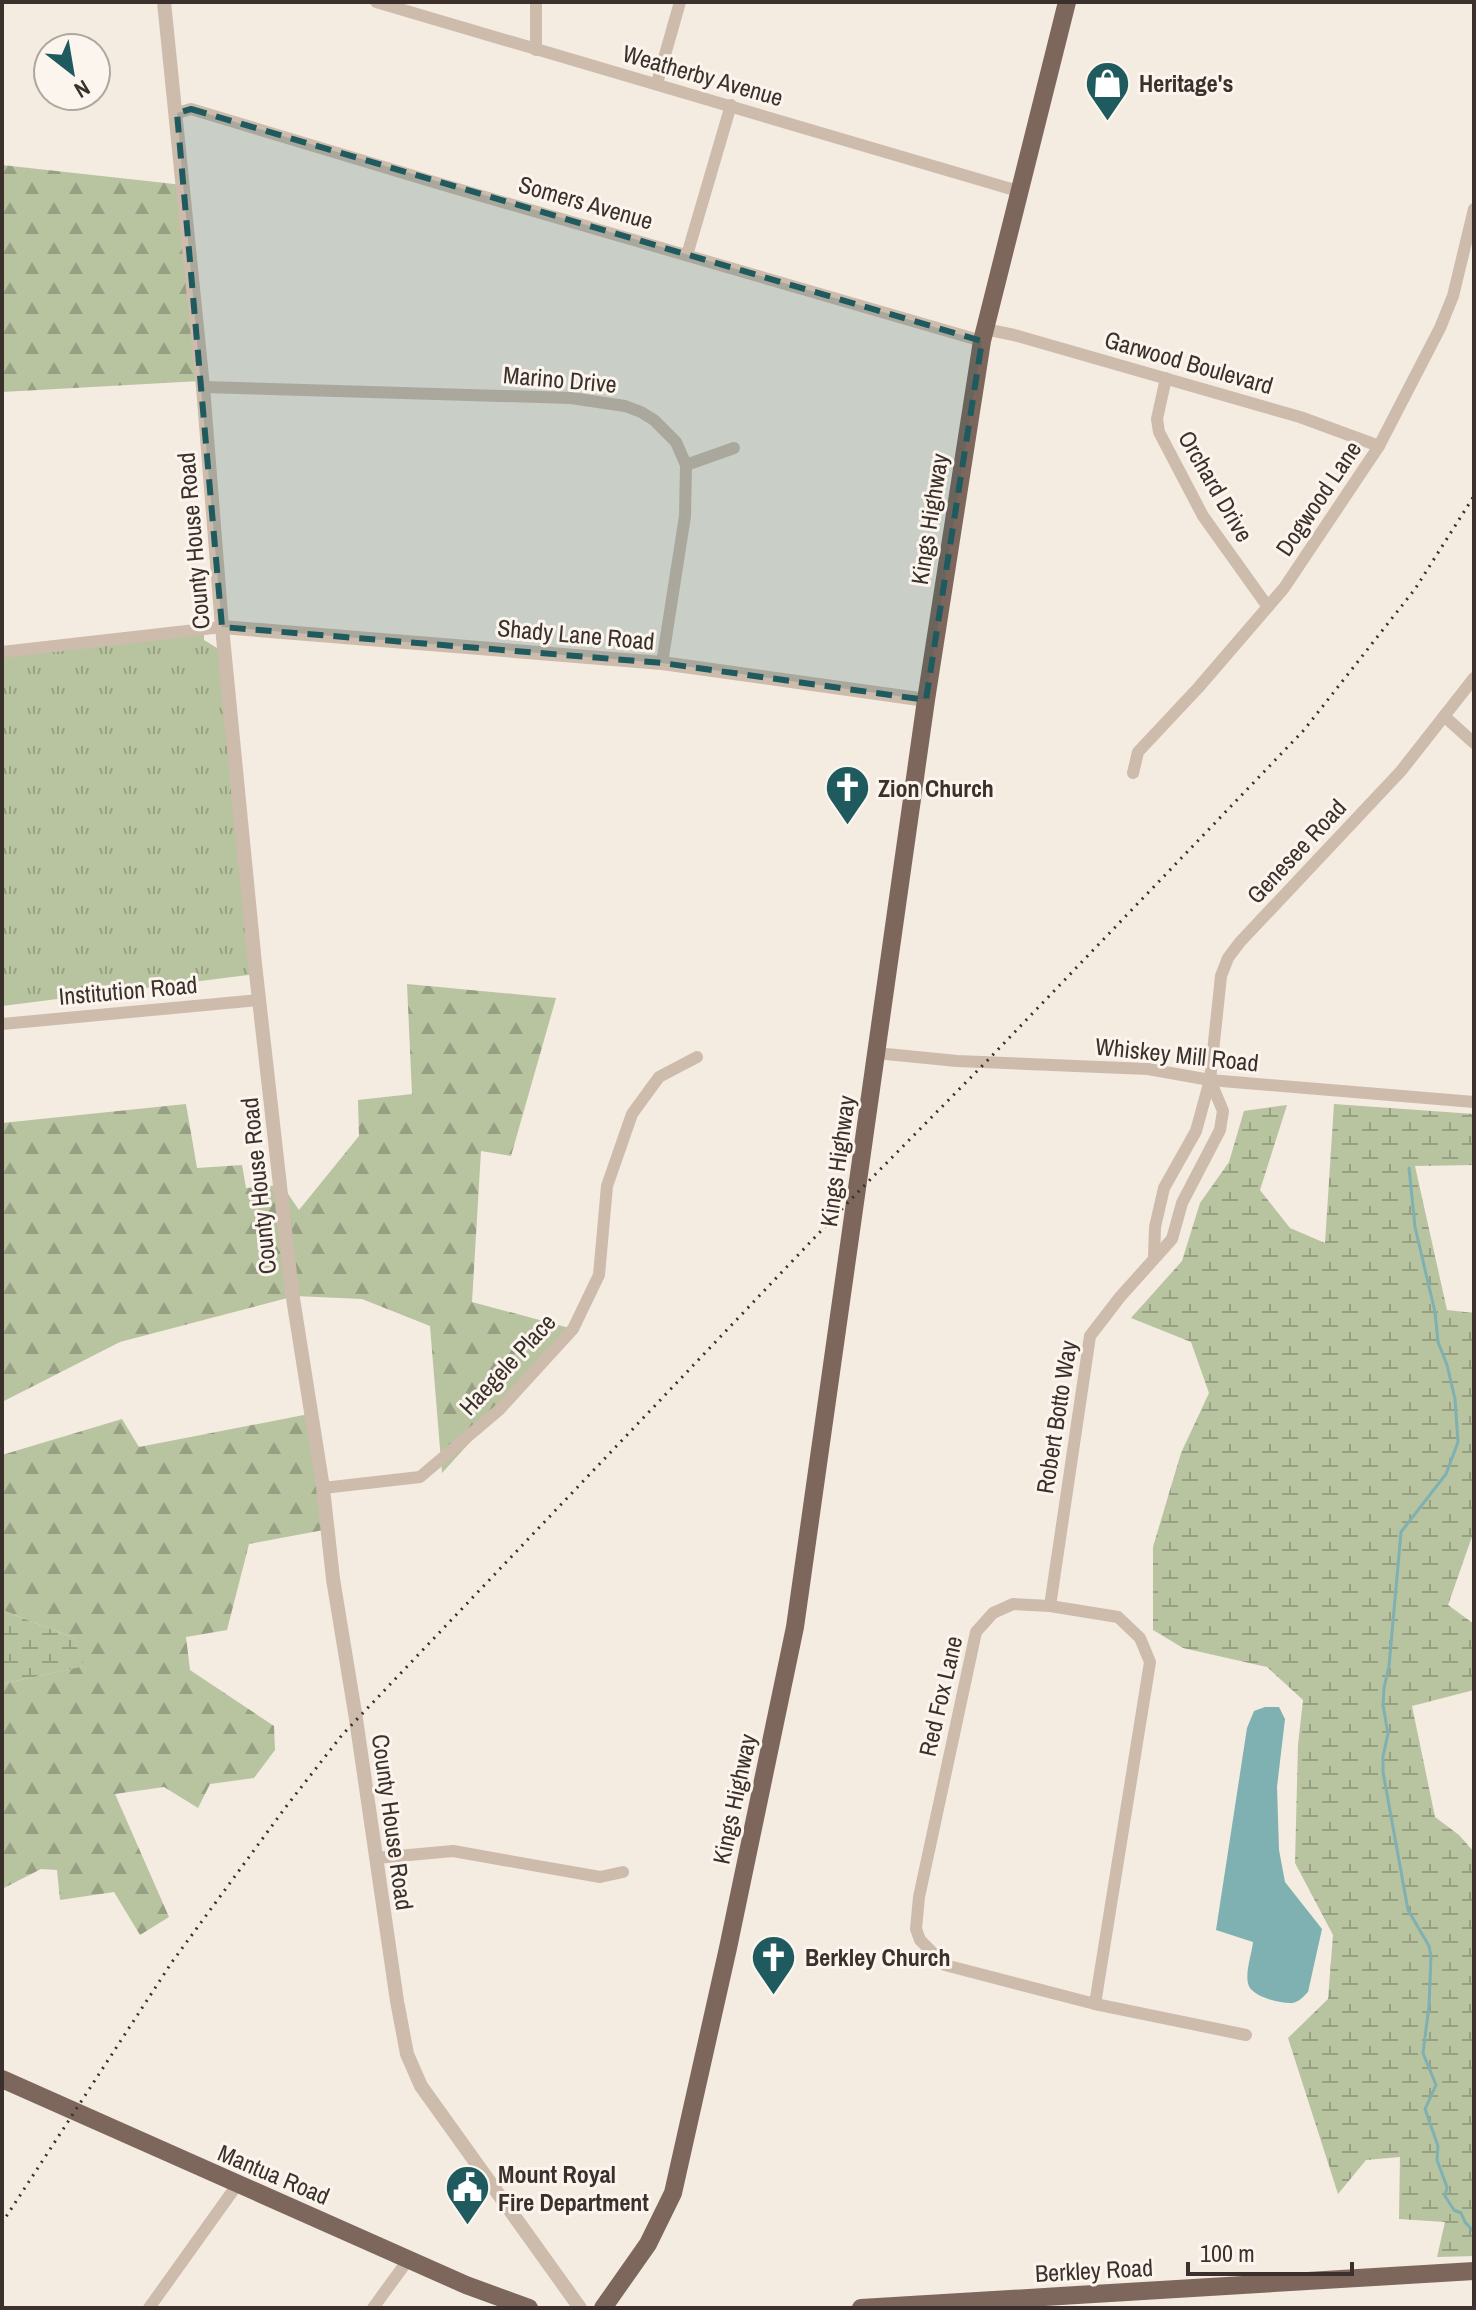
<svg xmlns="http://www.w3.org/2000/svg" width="1476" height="2310" viewBox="0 0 1476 2310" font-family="'Archivo Narrow',sans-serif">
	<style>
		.forest { fill: url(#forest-firs) }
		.wetland { fill: url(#wetland-marsh) }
		.park { fill: url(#park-tufts) }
		.water { fill: #7fb0b2 }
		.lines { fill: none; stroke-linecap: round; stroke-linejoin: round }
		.stream { stroke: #7fb0b2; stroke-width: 3 }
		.minor { stroke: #cdbbac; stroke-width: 12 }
		.tertiary { stroke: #cdbbac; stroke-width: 14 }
		.primary { stroke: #7d675c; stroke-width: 18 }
		.rail { stroke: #3b302b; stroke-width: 3; stroke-dasharray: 2 6; stroke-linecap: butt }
		.marked { fill: #1f5a5e; fill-opacity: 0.2; stroke: #1f5a5e; stroke-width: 6; stroke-dasharray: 16 10; stroke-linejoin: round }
		.labels { text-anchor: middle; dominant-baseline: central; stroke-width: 6; stroke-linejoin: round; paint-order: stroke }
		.street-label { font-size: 24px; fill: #3b302b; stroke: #fbf5ee }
		.poi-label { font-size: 24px; font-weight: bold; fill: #3b302b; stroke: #fbf5ee; text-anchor: start }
	</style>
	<defs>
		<pattern id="forest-firs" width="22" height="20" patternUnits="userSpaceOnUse" patternTransform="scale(2)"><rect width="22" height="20" fill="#b8c4a0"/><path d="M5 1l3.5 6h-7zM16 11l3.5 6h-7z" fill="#97a083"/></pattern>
		<pattern id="wetland-marsh" width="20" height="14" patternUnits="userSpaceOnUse" patternTransform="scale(2)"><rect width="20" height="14" fill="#b8c4a0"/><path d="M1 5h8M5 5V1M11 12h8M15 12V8" fill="none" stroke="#97a083"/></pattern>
		<pattern id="park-tufts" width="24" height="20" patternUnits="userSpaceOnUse" patternTransform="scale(2)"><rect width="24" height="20" fill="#b8c4a0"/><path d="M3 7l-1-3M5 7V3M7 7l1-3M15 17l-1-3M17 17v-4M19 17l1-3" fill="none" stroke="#97a083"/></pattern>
	</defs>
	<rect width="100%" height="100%" fill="#f4ebe1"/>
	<g class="forest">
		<polygon points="2,165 183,185 200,381 2,392"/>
		<polygon points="407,984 556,998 511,1156 481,1151 472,1302 573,1329 442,1473 430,1326 362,1299 295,1296 120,1342 2,1402 2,1123 186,1104 197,1168 242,1165 246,1188 282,1185 299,1210 359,1136 358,1100 412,1094"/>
		<polygon points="314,1413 329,1529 249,1544 227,1630 186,1637 190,1670 274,1726 275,1750 254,1778 210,1784 198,1808 164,1787 115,1794 169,1917 140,1935 114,1892 60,1900 57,1870 41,1869 2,1889 2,1684 83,1666 74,1638 2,1610 2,1455 122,1419 139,1447"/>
	</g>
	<g class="wetland">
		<polygon points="1334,1104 1474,1114 1474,1165 1415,1166 1447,1310 1474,1313 1474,1531 1448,1605 1474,1624 1474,1690 1412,1706 1435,1817 1459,1835 1474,1852 1474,2256 1437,2257 1445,2222 1399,2219 1400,2157 1366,2160 1338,2194 1288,2038 1328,1999 1333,1935 1295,1863 1298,1745 1303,1700 1267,1667 1183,1648 1153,1630 1153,1547 1181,1453 1209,1393 1191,1342 1131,1318 1182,1261 1200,1203 1229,1162 1244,1111 1287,1105 1260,1190 1290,1228 1325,1243"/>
		<polygon points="2,1610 74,1638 84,1666 2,1684"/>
	</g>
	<polygon class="park" points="204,633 204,640 222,651 256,974 2,1006 2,655"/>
	<path class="water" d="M1265,1707H1279L1285,1719L1277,1787L1279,1850L1285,1882L1322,1929L1308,1992C1303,1997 1299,2002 1292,2003C1281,2004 1256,1997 1250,1988C1243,1977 1252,1954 1253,1942L1216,1930L1247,1728L1254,1711Z"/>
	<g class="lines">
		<polyline class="stream" points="1409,1168 1415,1227 1435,1312 1438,1342 1447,1365 1455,1399 1458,1442 1446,1474 1401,1532 1389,1666 1384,1688 1383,1705 1388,1734 1383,1756 1383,1772 1408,1910 1429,1946 1431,1956 1429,2006 1423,2053 1436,2085 1425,2109 1438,2146 1437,2160 1447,2187 1445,2196 1454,2210 1461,2213 1465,2222 1474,2232"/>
		<g class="minor">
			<polyline points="376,2 1018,191"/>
			<polyline points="536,2 536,50"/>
			<polyline points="657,83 680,2"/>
			<polyline points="177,113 191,109 437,183 982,341"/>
			<polyline points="687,255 731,105"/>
			<polyline points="985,329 1014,335 1300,417 1379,446"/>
			<polyline points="1166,378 1157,419 1159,432 1203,516 1268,607"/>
			<polyline points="203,387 571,398 625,406 641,412 654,420 676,442 686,465 685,516 662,663"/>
			<polyline points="686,465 734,448"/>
			<polyline points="2,652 222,627"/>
			<polyline points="1444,716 1474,743"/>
			<polyline points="1133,773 1138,752 1198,688 1284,588 1379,446 1440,328 1453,296 1474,209"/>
			<polyline points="2,1024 259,1000"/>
			<polyline points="876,1053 957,1061 1148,1069 1210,1080 1474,1102"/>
			<polyline points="1154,1257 1155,1227 1164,1188 1196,1131 1210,1080 1221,976 1228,958 1240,942 1401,771 1474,678"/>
			<polyline points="323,1488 420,1477 499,1410 573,1329 599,1275 607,1186 632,1114 659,1077 697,1057"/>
			<polygon points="1013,1604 1050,1606 1118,1617 1140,1638 1150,1662 1095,2004 945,1965 920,1940 916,1929 919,1897 976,1632 993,1613"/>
			<polyline points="1050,1606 1090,1336 1120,1297 1172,1239 1182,1203 1220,1130 1223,1111 1210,1080"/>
			<polyline points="376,1858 453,1851 600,1877 623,1872"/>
			<polyline points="1095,2004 1246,2035"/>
			<polyline points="149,2308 237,2185"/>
			<polyline points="373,2308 408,2260"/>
		</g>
		<g class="tertiary">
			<polyline points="164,2 203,387 222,627 255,964 292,1292 323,1488 333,1579 356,1719 397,2001 407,2054 421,2086 580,2308"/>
			<polyline points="222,627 662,663 926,700"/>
		</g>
		<g class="primary">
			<polyline points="2,2079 466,2285 529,2308"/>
			<polyline points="603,2308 648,2244 673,2193 728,1948 795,1627 926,700 982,341 1067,2"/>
			<polyline points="861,2308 1474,2271"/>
		</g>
		<polyline class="rail" points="2,2223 172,1962 285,1808 342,1735 857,1193 986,1062 1304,730 1415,589 1474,496"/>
	</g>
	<path class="marked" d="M191,109L982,341L926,700L662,663L222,627L177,113Z"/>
	<defs>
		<symbol id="shop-pin" viewBox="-11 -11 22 30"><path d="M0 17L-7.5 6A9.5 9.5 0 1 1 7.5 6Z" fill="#1f5a5e" stroke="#fbf5ee"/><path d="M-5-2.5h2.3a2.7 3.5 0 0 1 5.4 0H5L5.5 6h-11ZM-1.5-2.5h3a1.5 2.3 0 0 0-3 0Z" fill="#fff"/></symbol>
		<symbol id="church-pin" viewBox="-11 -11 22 30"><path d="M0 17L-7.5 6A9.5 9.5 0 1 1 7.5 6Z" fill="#1f5a5e" stroke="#fbf5ee"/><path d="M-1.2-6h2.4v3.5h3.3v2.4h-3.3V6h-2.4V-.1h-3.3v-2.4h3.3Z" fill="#fff"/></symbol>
		<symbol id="civic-pin" viewBox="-11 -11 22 30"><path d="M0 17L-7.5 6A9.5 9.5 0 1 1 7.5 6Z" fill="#1f5a5e" stroke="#fbf5ee"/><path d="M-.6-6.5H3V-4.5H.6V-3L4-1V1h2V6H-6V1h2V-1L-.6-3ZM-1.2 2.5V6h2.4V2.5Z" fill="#fff"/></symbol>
	</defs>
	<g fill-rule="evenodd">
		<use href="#shop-pin" x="1082" y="58" width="51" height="69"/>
		<use href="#church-pin" x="822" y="762" width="51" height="69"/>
		<use href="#church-pin" x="748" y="1932" width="51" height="69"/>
		<use href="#civic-pin" x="442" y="2162" width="51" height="69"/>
	</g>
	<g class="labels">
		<g class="street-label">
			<text transform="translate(703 75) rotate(16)">Weatherby Avenue</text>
			<text transform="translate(586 202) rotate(16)">Somers Avenue</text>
			<text transform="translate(1189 362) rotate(16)">Garwood Boulevard</text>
			<text transform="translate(560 379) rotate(5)">Marino Drive</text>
			<text transform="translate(1216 486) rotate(60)">Orchard Drive</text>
			<text transform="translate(1318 498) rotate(-56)">Dogwood Lane</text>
			<text transform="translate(929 519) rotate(-81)">Kings Highway</text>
			<text transform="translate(193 541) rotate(-95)">County House Road</text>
			<text transform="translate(576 634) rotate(5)">Shady Lane Road</text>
			<text transform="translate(1296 851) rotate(-47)">Genesee Road</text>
			<text transform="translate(128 990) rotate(-5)">Institution Road</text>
			<text transform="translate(1177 1054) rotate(6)">Whiskey Mill Road</text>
			<text transform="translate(837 1161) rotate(-82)">Kings Highway</text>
			<text transform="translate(258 1186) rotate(-96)">County House Road</text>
			<text transform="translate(507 1364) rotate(-47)">Haegele Place</text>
			<text transform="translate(1056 1417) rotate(-81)">Robert Botto Way</text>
			<text transform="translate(940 1696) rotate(-77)">Red Fox Lane</text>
			<text transform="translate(734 1799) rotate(-78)">Kings Highway</text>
			<text transform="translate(393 1822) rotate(82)">County House Road</text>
			<text transform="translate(274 2174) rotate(23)">Mantua Road</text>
			<text transform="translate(1094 2270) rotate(-3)">Berkley Road</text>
		</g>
		<g class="poi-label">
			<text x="1139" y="83">Heritage's</text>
			<text x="878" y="788">Zion Church</text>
			<text x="805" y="1957">Berkley Church</text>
			<text x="498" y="2174">Mount Royal<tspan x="498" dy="28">Fire Department</tspan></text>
		</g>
	</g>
	<rect width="1476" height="2310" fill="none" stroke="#3b302b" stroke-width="8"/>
	<g transform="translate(72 72) rotate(149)"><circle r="38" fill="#fbf5ee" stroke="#aea6a0" stroke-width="2"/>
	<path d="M0-6L14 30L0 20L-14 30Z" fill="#1f5a5e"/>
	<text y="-12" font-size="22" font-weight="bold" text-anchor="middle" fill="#3b302b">N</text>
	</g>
	<path d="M1188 2262v12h164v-12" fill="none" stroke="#3b302b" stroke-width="4"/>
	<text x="1200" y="2262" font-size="24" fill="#3b302b" stroke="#fbf5ee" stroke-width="6" paint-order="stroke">100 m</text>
</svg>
